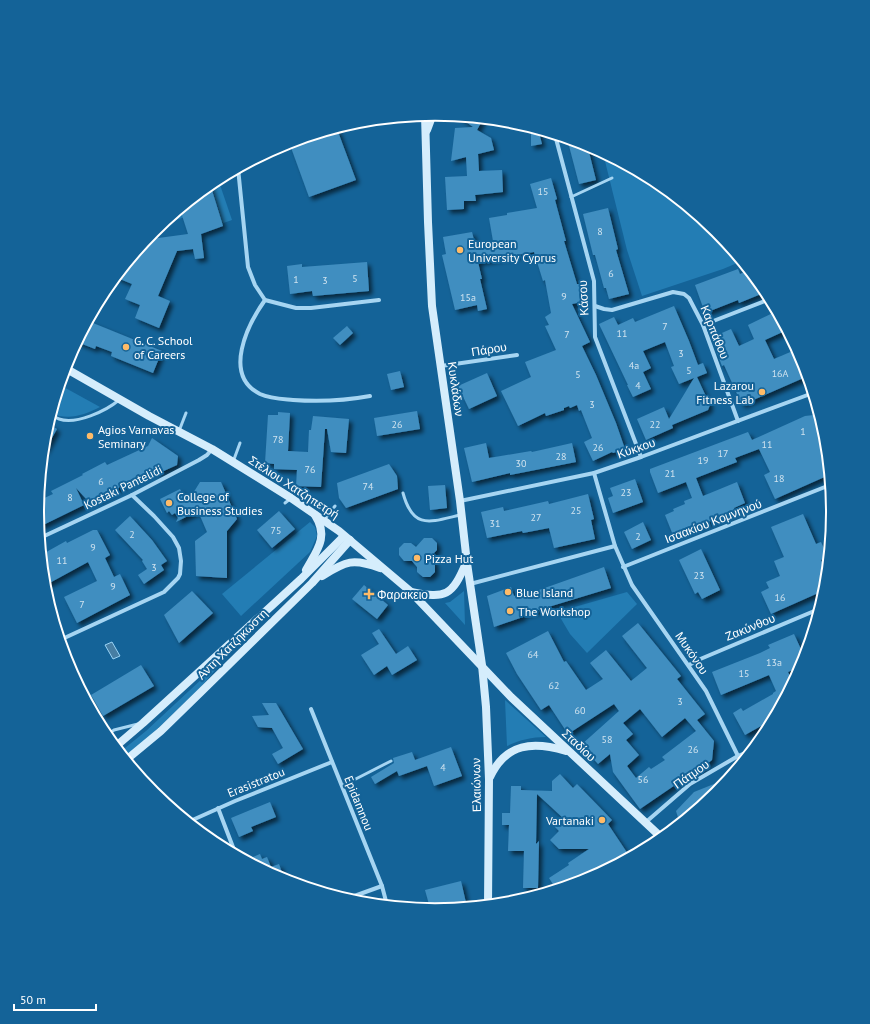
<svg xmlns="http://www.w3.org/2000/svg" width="870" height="1024" viewBox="0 0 870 1024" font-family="'PT Sans',sans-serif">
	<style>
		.green { fill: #237db4 }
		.water { fill: #477ea3; stroke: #99d3f5 }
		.building { fill: #418ec0; fill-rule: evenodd; filter: url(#shadow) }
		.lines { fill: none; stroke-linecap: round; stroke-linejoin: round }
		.service { stroke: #a6d5f2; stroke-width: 3 }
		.minor { stroke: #a6d5f2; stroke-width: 4 }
		.secondary { stroke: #d5edfc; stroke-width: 8 }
		.poi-dot { fill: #ffbb68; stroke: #146398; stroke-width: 1.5 }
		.labels { text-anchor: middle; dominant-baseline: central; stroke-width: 4; stroke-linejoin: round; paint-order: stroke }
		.number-label { font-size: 10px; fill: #d0e3ef }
		.poi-label { font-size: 12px; fill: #fff; stroke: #146398; text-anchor: start }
		.street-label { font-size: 12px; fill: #fff; stroke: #146398 }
		.rim { fill: none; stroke: #fff; stroke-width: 2 }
	</style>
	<defs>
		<filter id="shadow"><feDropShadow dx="3.5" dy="3.5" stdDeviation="2" flood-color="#0009"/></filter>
	</defs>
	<rect width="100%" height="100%" fill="#146398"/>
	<g class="green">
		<polygon points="603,153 656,181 717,231 742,261 723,269 642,296 627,250"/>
		<polygon points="218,179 232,220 198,232 188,202"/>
		<polygon points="182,207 185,217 160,225"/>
		<path d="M60,385L100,407C84,415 68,421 51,413Z"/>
		<polygon points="310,522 315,527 317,536 310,552 241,616 222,594"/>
		<polygon points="464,591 465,625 445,603 450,602"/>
		<polygon points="627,592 637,604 587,653 570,634 557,612"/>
		<polygon points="219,663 220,664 200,688 150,736 124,757 120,752 146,731"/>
		<path d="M505,700L546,737C531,737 520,740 507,746Z"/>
	</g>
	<polygon class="water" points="112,642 120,656 113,659 105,645"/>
	<g class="building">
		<polygon points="458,116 483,119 477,130 491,138 494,150 478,154 479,171 502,170 503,192 475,195 476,201 464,201 464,209 447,210 445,177 467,176 466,157 451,161 455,128 473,127"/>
		<polygon points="531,127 538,129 542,144 531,146"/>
		<polygon points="337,129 356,180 309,197 289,142"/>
		<polygon points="567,138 587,144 596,180 579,184"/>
		<polygon points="551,178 557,199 555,200 566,241 564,241 577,284 579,284 582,302 572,304 590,342 582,346 596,375 616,423 625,449 613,453 612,452 593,461 584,442 592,438 581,410 579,411 577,405 570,408 569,406 564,408 564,410 546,416 545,413 518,426 501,391 531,377 525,362 556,350 545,326 549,325 545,317 551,313 545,280 543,281 534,252 478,262 482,279 480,279 487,309 478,311 477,305 455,310 442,255 446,254 443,237 472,232 475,244 493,241 489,218 507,215 507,213 537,208 530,184"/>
		<polygon points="210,184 223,226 201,234 204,258 195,259 193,249 177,251 158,296 170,301 159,328 135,318 140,305 125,299 132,284 115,277 140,247 146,249 151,239 188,234 180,209"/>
		<polygon points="608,208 618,249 616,250 629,294 609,299 606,288 604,288 595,255 593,255 583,214"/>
		<polygon points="367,262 369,291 313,296 312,291 290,294 287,266 302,264 302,267"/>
		<polygon points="738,269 740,274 749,270 766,292 739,303 738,300 705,313 695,285"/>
		<polygon points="674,306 689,341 698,365 703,363 707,373 697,377 710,405 708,410 672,425 673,428 646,440 637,419 664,407 669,419 694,378 679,384 671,367 674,366 665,342 643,351 651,368 643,372 651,389 633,397 627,385 628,385 599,324 614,317 618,325 633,318 635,322"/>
		<polygon points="777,311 787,330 765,340 774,359 795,350 800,361 803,360 808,376 742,405 724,365 722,366 716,350 720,348 715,336 731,329 739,346 754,339 748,325"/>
		<polygon points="88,321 162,351 153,373 111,356 112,352 96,346 95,349 77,342"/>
		<polygon points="347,326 353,333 340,345 333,338"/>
		<polygon points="400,371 404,387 391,390 387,374"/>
		<polygon points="487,373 497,396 469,409 458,386"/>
		<polygon points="417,411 420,429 377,436 374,418"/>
		<polygon points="278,412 290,413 288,451 308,452 309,430 311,430 313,416 349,419 346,453 331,452 327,429 325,429 321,487 296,486 297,470 274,469 274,464 265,463 268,415 278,415"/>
		<polygon points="814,415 821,420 825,435 829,475 775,499 764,475 770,472 759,449 735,458 737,462 696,478 703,496 737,482 745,503 734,508 735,512 673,535 665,515 674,511 673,509 685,504 684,501 692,498 686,482 658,493 650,472 650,469 748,432 752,440 805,416"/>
		<polygon points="48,424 57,429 43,454 45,434"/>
		<polygon points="152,438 178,456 177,465 157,474 155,469 119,487 119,488 97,500 96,499 89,502 76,488 84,505 39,527 37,512 38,501 53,494 51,491 83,475 82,474 105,462 107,465 148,446"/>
		<polygon points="486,443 489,458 531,451 532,452 572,443 576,462 510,475 510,473 472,482 464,448"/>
		<polygon points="389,464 397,476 398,489 346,508 339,498 337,483"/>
		<polygon points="635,479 643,502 613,513 608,498 613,496 610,488"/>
		<polygon points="200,482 221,482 237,519 227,531 227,578 196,576 195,541 207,532 198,511 176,522 178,518 175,513 172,515 169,511 167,513 160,499 180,489 187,503"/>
		<polygon points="445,485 447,508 430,510 428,486"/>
		<polygon points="588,494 594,519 591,520 595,539 554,548 549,528 523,533 522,531 487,538 481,512 503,507 504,511 548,501 549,504"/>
		<polygon points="279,511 295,529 272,548 257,530"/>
		<polygon points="803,514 816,544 821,542 828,557 821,560 827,573 825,590 771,614 761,592 769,588 766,582 780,576 774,561 784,557 771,527"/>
		<polygon points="130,516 152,540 167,561 161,565 164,570 144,584 138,575 147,569 142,561 143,560 115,530"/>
		<polygon points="643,522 651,540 632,549 624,532"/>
		<polygon points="93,530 97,530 110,555 105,558 114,577 120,574 130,595 77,623 64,597 97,581 88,562 44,586 41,555 66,541 67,543"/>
		<polygon points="424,538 432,538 437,543 437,550 432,555 435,565 435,572 430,577 423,577 417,572 417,567 412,561 404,561 399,555 399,548 404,543 411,543 416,547"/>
		<polygon points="701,549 720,590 702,599 698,592 695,594 679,560"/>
		<polygon points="604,567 611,588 522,615 523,617 494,627 487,596 511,587 514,596 539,590"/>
		<polygon points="364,585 388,605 377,619 352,599"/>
		<polygon points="192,591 213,613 179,643 164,615"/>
		<path d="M638,623L681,676L677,679L705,714L697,720L714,741L712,760L683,783L681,781L640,809L613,772L610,754L598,764L581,745L619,711L614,704L568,734L549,705L541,710L517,674L506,653L548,631L564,662L566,661L586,690L603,679L590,663L606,650L631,681L647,668L622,636ZM640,709L662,737L685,718L696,731L662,757L665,760L651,769L649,767L636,778L627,766L639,755L626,740L633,734L623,723Z"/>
		<polygon points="379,629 396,654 408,646 417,660 392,675 387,666 374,675 361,655 379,644 372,633"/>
		<polygon points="794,634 805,658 803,665 802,666 788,672 793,682 766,733 761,726 745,735 733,713 741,708 743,711 773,694 773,693 776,691 769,675 721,695 712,672 760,653 770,648 768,645"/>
		<polygon points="141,665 154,686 103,716 91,695"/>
		<polygon points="262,703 276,703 303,749 278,764 272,754 283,748 272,728 258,727 252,716 269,715"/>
		<polygon points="451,747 462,776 434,786 427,766 399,776 397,771 375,784 371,777 394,763 393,758 412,752 415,760"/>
		<polygon points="560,774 573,788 577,784 612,820 608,824 630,857 587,880 556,889 549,878 569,865 568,863 589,849 559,849 550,840 559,831 554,826 563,818 537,794 536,844 539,841 538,888 523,888 524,851 508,851 509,825 502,825 502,813 510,813 511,786 521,786 521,790 552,791 552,781"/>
		<polygon points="729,778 716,794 680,824 676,811 694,792"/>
		<polygon points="270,802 276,817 251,827 253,831 239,837 231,818"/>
		<polygon points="260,854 262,859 267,857 271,867 279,864 285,881 246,860"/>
		<polygon points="461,881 467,907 449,909 448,904 430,908 425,890"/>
	</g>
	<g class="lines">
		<g class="service">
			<polyline points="571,197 612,178"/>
			<path d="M51,415C53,416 56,418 59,419C76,425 106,411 119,400"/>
			<polyline points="179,431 186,413"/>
			<polyline points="233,462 240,443"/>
			<path d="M403,493C413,530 430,522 460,515"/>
			<polyline points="285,503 290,499"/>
			<polyline points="324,520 335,506"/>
			<polyline points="106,736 114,730 138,724"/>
			<polyline points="342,786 391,761"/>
		</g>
		<g class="minor">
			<polyline points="555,135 594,281 595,337 641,457"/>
			<polyline points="238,168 248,267 255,285 265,300"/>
			<polyline points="595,306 604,309 612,310 673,292 684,294 689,298 703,325 738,421"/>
			<polyline points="703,325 770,299"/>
			<polyline points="441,366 517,355"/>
			<path d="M370,396C343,401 321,402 293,400C282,399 271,399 260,394C222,375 248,324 265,300L296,308H311L379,300"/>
			<polyline points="594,473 615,546 632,585 706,691 738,756"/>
			<polyline points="460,501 594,473 641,457 813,393"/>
			<polyline points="40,538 132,495 199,460 207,455 212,449"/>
			<polyline points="623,567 830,485"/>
			<polyline points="470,584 615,546"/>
			<polyline points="60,640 164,592 178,578 180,574 181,561 179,548 173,537 154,516 132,495"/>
			<polyline points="689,665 698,660 819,609"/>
			<polyline points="311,709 382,886 387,905"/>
			<polyline points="218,808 236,855"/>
			<polyline points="188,822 235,801 332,762"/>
			<polyline points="646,822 690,784 738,756 752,750"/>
			<polyline points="346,899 382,886"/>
		</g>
		<g class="secondary">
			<polyline points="425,115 428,222 432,306 460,501 467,563 482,665 486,707 489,779 488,905"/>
			<polyline points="427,130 433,114"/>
			<polyline points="65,368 149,416 212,449 291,498 339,531 410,591 511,697 662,838"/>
			<path d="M306,570C317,550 329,537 315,515"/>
			<path d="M322,576C346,561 353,558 380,568"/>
			<path d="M411,592C446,599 452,596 466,563"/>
			<polyline points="115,747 143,723 301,579 344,536"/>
			<polyline points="126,760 161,731 201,692 312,583 350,540"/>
			<path d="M490,777C506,743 533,741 566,751"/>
		</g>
	</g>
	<g class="poi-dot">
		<circle cx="460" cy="250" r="4"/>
		<circle cx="126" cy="347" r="4"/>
		<circle cx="762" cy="392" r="4"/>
		<circle cx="90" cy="436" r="4"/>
		<circle cx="169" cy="503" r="4"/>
		<circle cx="417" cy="558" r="4"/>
		<circle cx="508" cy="592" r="4"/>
		<path d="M367 588h4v4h4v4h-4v4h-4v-4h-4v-4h4z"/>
		<circle cx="510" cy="611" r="4"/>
		<circle cx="602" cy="820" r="4"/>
	</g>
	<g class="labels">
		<g class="number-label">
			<text x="543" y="191">15</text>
			<text x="600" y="231">8</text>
			<text x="611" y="273">6</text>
			<text x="355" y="278">5</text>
			<text x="296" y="279">1</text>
			<text x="325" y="280">3</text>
			<text x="564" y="296">9</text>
			<text x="468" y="297">15a</text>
			<text x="665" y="326">7</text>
			<text x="622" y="333">11</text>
			<text x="567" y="334">7</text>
			<text x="681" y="353">3</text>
			<text x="634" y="365">4a</text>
			<text x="689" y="370">5</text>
			<text x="780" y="373">16A</text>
			<text x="578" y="374">5</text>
			<text x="638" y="385">4</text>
			<text x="592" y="404">3</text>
			<text x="397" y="424">26</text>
			<text x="655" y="424">22</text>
			<text x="803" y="431">1</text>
			<text x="278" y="439">78</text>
			<text x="767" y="444">11</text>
			<text x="598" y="447">26</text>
			<text x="723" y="453">17</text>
			<text x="561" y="456">28</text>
			<text x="703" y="460">19</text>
			<text x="521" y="463">30</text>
			<text x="310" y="469">76</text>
			<text x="670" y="473">21</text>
			<text x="779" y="478">18</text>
			<text x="101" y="481">6</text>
			<text x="368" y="486">74</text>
			<text x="626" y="492">23</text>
			<text x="70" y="497">8</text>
			<text x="576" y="510">25</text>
			<text x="536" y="517">27</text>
			<text x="495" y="523">31</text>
			<text x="276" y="530">75</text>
			<text x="132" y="534">2</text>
			<text x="638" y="536">2</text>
			<text x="93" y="547">9</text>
			<text x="62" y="560">11</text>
			<text x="154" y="567">3</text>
			<text x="699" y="575">23</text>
			<text x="113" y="586">9</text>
			<text x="780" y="597">16</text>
			<text x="82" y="604">7</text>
			<text x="533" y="654">64</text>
			<text x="774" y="662">13a</text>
			<text x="744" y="673">15</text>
			<text x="554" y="685">62</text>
			<text x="680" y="701">3</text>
			<text x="580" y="710">60</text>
			<text x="607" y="739">58</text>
			<text x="693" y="749">26</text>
			<text x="443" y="767">4</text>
			<text x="643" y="779">56</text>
		</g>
		<g class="poi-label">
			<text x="468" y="243">European<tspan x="468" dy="14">University Cyprus</tspan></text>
			<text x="134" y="340">G. C. School<tspan x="134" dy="14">of Careers</tspan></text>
			<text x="754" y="385" text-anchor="end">Lazarou<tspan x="754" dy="14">Fitness Lab</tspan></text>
			<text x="98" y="429">Agios Varnavas<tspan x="98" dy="14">Seminary</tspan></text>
			<text x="177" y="496">College of<tspan x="177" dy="14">Business Studies</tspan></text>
			<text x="425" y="558">Pizza Hut</text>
			<text x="516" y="592">Blue Island</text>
			<text x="377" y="594">Φαρακειο</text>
			<text x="518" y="611">The Workshop</text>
			<text x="594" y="820" text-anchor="end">Vartanaki</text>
		</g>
		<g class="street-label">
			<text transform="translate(583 298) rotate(-93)">Κάσου</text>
			<text transform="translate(715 332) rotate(68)">Καρπάθου</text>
			<text transform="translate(489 349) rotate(-9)">Πάρου</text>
			<text transform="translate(456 389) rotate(82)">Κυκλάδων</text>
			<text transform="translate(636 448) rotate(-19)">Κύκκου</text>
			<text transform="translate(123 487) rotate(-26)">Kostaki Pantelidi</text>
			<text transform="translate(294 487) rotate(33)">Στέλιου Χατζηπετρή</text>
			<text transform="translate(713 521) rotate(-21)">Ισαακίου Κομνηνού</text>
			<text transform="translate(750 627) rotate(-22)">Ζακύνθου</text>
			<text transform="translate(232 644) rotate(-45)">Αντη Χατζηκωστη</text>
			<text transform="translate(692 653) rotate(56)">Μυκόνου</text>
			<text transform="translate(579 745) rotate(43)">Σταδίου</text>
			<text transform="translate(691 774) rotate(-35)">Πάτμου</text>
			<text transform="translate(256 782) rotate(-22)">Erasistratou</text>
			<text transform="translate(476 785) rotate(-91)">Ελαιώνων</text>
			<text transform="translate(359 803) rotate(68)">Epidamnou</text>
		</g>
	</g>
	<path d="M0 0H870V1024H0ZM44 512a391 391 0 1 1 782 0a391 391 0 1 1-782 0Z" fill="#146398" fill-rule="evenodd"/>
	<path class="rim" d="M44 512a391 391 0 1 1 782 0a391 391 0 1 1-782 0Z"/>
	<path d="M14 1004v6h82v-6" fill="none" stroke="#ffffff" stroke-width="2"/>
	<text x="20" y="1004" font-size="12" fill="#ffffff" stroke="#146398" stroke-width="3" paint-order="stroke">50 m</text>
</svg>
